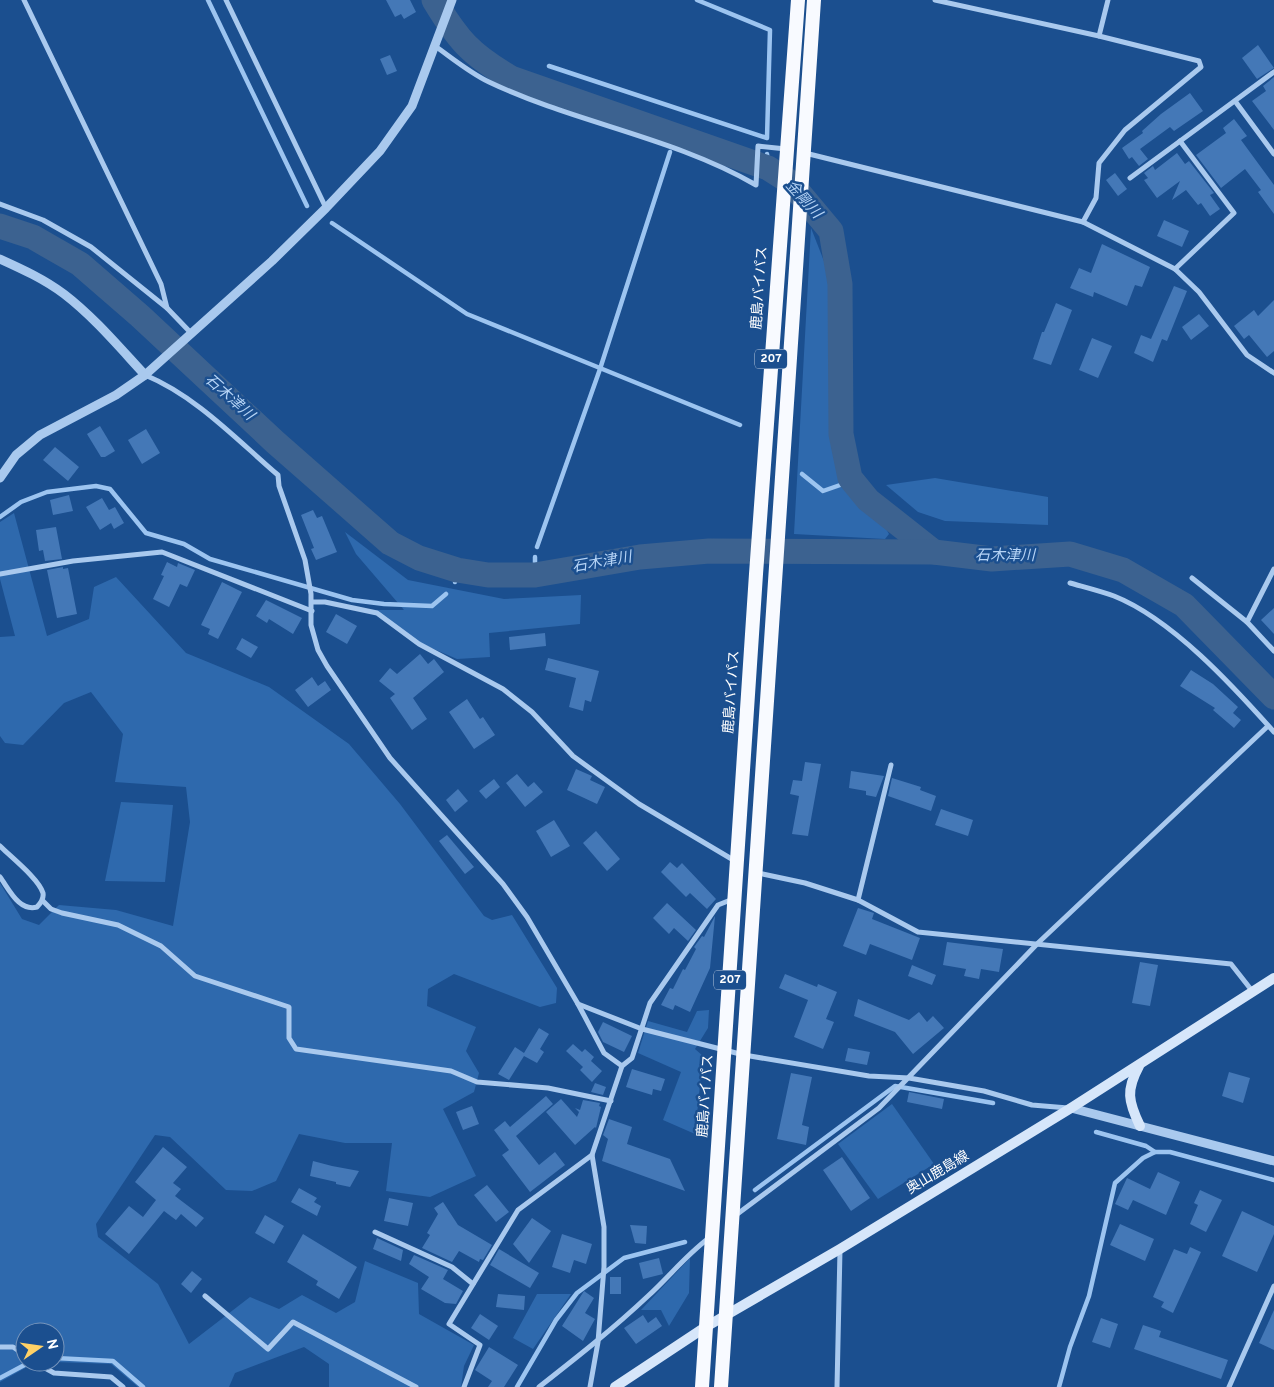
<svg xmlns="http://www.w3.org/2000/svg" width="1274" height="1387" viewBox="0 0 1274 1387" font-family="Overpass,'Noto Sans JP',sans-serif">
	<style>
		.green { fill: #2e69ad }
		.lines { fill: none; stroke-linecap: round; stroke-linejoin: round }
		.stream { stroke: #9cc4f0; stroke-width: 4.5 }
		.river { stroke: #3c6290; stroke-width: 25 }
		.building { fill: #4478b7 }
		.minor { stroke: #a9c9ee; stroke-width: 5 }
		.tertiary { stroke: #a9c9ee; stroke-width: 9 }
		.secondary { stroke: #d6e6fa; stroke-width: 10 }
		.trunk { stroke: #f8faff; stroke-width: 14 }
		.labels { text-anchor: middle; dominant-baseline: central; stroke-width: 5; stroke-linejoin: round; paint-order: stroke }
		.shield { fill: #1b4f8f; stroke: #bbcadd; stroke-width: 1 }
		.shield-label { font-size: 12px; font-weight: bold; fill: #fff }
		.street-label { font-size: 14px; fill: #fff; stroke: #1b4f8f }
		.water-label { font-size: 15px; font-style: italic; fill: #b5d3f5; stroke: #1b4f8f }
	</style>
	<rect width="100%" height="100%" fill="#1b4f8f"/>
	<g class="green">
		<polygon points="811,228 829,274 831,445 840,484 885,527 889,534 885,539 794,534"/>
		<polygon points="935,478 1048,497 1048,525 945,521 918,512 886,485"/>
		<polygon points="14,513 47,636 89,619 94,587 116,577 186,653 269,687 349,744 400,804 484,916 492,920 512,915 557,988 556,1003 540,1007 454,974 428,989 427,1006 476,1027 466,1051 479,1073 474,1092 443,1109 476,1176 430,1197 386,1191 392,1143 345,1143 299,1134 276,1181 252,1191 226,1190 170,1137 155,1135 96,1224 98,1237 158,1284 189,1344 250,1297 279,1309 302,1295 336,1313 355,1302 365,1261 418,1283 419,1314 474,1345 464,1366 461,1387 329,1387 329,1364 304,1347 235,1373 229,1387 138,1387 111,1364 55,1362 55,1332 25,1332 25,1362 36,1362 0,1382 0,883 22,919 39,925 59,905 116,910 173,926 190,822 186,787 115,782 123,734 91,692 64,703 23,745 5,743 0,736 0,637 15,636 0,579 0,522"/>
		<polygon points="345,532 408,580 504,599 581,595 580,624 489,633 490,657 457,659 415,641 374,610 404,610 356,554"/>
		<polygon points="121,802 173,805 165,882 105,881"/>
		<polygon points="709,1010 708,1028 695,1049 703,1056 695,1134 663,1120 681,1072 638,1053 648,1021 687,1032 697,1011"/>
		<polygon points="892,1104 934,1164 878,1199 838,1144"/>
		<polygon points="690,1258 689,1293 669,1326 661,1310 641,1310"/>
		<polygon points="537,1294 571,1294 533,1349 513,1338"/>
	</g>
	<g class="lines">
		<g class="stream">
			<polyline points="208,0 307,206"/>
			<polyline points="549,66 767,138 770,30 697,0"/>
			<polyline points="673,144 678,137"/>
			<polyline points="767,154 768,168"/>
			<polyline points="332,223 467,314 740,425"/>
			<polyline points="802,474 823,491 843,484 850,478"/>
			<polyline points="0,517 21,502 47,492 96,486 110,489 146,533 184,544 210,559 352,600 384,604 432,606 446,594"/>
			<polyline points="537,547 600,369 670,152"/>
			<polyline points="535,557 535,575"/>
			<polyline points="455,582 457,570"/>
			<polyline points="1096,1132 1146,1146 1155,1152"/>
			<polyline points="755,1190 895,1086 993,1103"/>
			<polyline points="55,1358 113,1361 143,1387"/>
			<polyline points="0,1378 30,1362"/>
			<polyline points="517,1387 556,1320 577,1293 624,1258 685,1242"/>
			<polyline points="1059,1387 1070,1347 1089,1296 1115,1183 1143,1158 1155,1152 1170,1152 1274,1180"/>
		</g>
		<g class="river">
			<path d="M434,0C458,40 470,54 511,78L768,168L790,182L831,231L840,284L841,434L850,478L868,500L934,552"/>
			<polyline points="0,226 33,237 80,264 140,316 275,442 390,543 419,558 457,570 488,575 535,575 640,557 709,551 934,552 992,559 1070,554 1123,570 1184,605 1274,697"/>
		</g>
	</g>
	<g class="building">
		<polygon points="386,0 410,0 416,12 404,19 401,14 395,17"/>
		<polygon points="1258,45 1274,68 1257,79 1242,58"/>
		<polygon points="390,55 397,71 387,75 380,59"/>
		<polygon points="1274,77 1274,130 1252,101 1266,91 1263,86"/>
		<polygon points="1190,93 1203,111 1174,131 1170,127 1140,149 1148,159 1139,166 1132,157 1129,159 1122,148 1143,133 1142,131 1161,114"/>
		<polygon points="1234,119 1247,136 1241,140 1274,185 1274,214 1258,192 1261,190 1245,169 1221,188 1196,155 1226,133 1223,128"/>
		<polygon points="1177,153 1185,164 1189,161 1214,193 1210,195 1220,209 1210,216 1201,203 1198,205 1186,190 1172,200 1180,181 1157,198 1144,180 1148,178 1144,173 1153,166 1155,170"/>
		<polygon points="1115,173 1127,189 1118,196 1106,180"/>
		<polygon points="1164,220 1189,231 1182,247 1157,236"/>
		<polygon points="1102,244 1150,267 1142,287 1135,285 1127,306 1094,292 1093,297 1070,288 1079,268 1091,273"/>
		<polygon points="1174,286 1187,291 1167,341 1162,339 1153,362 1134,353 1141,335 1151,339"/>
		<polygon points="1274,300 1274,351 1267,357 1249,335 1244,339 1234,326 1254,310 1258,316"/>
		<polygon points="1056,303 1072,310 1051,365 1033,359 1042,332 1044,332"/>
		<polygon points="1199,314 1209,326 1191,340 1182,327"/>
		<polygon points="1092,338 1112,346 1098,378 1079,370"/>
		<polygon points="100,426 115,451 105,457 101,457 87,434"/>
		<polygon points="146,429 160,453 142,464 128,440"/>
		<polygon points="55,447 79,467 68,481 43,460"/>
		<polygon points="69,495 73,511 53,515 50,500"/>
		<polygon points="102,498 109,510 115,507 124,523 114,529 111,523 100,530 86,507"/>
		<polygon points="313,510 317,518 322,516 337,552 316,560 311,549 314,548 301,515"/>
		<polygon points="56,527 62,559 45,561 43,550 39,551 36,530"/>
		<polygon points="167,562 177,567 178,563 195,570 187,587 180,584 169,607 153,599 164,576 161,575"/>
		<polygon points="63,567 63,569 68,568 77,614 57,618 47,570"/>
		<polygon points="222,582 242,592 218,639 208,634 210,629 201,625"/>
		<polygon points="266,600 302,618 293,634 269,619 267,623 256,616"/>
		<polygon points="1274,608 1274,634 1261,620"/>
		<polygon points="336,614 357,626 347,644 326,632"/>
		<polygon points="545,633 546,646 510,650 509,637"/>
		<polygon points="242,638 258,647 251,658 236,649"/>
		<polygon points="420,654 428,664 434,659 444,672 413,698 427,719 412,730 390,698 395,694 379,681 390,668 397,674"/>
		<polygon points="548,658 599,671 591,702 585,700 583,711 569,707 576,678 545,670"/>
		<polygon points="1191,670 1213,684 1238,707 1233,713 1241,720 1234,728 1213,710 1215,708 1180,686"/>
		<polygon points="312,677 318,686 325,681 331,690 308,707 295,690"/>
		<polygon points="467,699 480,719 483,717 495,735 474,749 449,712"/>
		<polygon points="805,762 821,764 808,836 792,834 799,796 790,794 793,780 802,781"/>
		<polygon points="576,769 592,776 590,780 605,787 597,804 567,790"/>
		<polygon points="851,771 884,776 876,797 866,795 866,791 849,788"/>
		<polygon points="517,774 528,787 534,782 543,792 525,807 506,783"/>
		<polygon points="892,778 921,787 920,790 936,796 931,811 888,796"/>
		<polygon points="494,779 500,787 486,799 479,791"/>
		<polygon points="458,789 468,801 455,812 446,800"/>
		<polygon points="941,809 973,820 968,836 935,825"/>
		<polygon points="554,820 570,846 551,857 536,831"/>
		<polygon points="596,831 620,859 607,871 583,843"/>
		<polygon points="447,835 474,867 465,874 439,841"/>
		<polygon points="670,862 677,868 682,863 716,899 707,909 690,893 686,897 661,872"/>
		<polygon points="667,903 696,930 688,941 674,928 669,934 653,918"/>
		<polygon points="858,908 874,913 872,919 920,938 912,960 870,944 866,955 843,946"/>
		<polygon points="715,916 710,968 690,1012 675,1005 673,1010 661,1005 670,988 673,989 683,969 685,970 696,949 694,947 702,936 704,937"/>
		<polygon points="947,942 1003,949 999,972 981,969 979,979 964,976 966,969 943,965"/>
		<polygon points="1140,962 1158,965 1150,1006 1132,1003"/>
		<polygon points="912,965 936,975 932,985 908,976"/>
		<polygon points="785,974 817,987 818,984 837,992 826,1019 834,1022 823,1049 794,1037 808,1000 779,988"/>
		<polygon points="858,999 909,1020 919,1012 927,1022 933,1016 944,1028 913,1054 895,1032 854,1016"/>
		<polygon points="603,1022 632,1036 624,1052 603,1042 598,1032"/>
		<polygon points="539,1028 549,1034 540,1049 544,1052 537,1063 524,1056 509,1080 498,1074 515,1047 524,1053"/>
		<polygon points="573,1044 582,1052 585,1049 594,1057 591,1061 602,1071 592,1082 580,1070 583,1067 566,1051"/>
		<polygon points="848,1048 870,1052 867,1065 845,1061"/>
		<polygon points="632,1069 665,1079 661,1091 653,1089 652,1095 626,1087"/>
		<polygon points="1229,1072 1250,1078 1243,1103 1222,1096"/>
		<polygon points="791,1073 812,1077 802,1125 809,1127 806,1145 777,1139"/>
		<polygon points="595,1083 606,1087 603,1095 591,1092"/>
		<polygon points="909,1092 944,1099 942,1109 907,1102"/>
		<polygon points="546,1096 553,1104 516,1136 539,1165 555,1152 565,1165 530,1192 502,1155 509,1150 494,1130 505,1121 510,1127"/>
		<polygon points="561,1099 577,1117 579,1112 575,1108 580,1110 583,1100 600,1103 599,1106 601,1107 596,1128 595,1127 575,1145 546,1112"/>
		<polygon points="472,1106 479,1124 463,1130 456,1112"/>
		<polygon points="609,1119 632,1127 627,1144 670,1159 685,1191 602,1161 608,1139 603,1135"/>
		<polygon points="163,1147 187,1167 173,1183 181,1189 175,1196 204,1218 196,1227 181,1214 176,1220 164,1211 129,1254 105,1234 129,1206 143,1217 156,1200 135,1182"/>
		<polygon points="842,1157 870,1198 851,1211 823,1170"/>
		<polygon points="313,1161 332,1166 359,1171 350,1187 336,1184 336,1182 310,1176"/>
		<polygon points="1158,1172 1180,1182 1166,1215 1133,1200 1128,1210 1115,1204 1127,1178 1150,1189"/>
		<polygon points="487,1185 509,1212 496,1222 474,1195"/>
		<polygon points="299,1188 317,1198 314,1202 321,1206 317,1216 291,1202"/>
		<polygon points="1200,1190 1222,1200 1206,1232 1190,1224 1198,1205 1194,1203"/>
		<polygon points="389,1198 413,1203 408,1226 384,1221"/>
		<polygon points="443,1202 458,1225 492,1245 483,1260 480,1259 479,1262 459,1251 452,1262 422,1248 430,1235 427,1233 438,1214 434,1208"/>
		<polygon points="1242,1211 1274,1226 1274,1234 1257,1272 1222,1256"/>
		<polygon points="265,1215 284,1226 274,1244 255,1233"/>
		<polygon points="532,1218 551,1231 529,1263 513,1244"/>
		<polygon points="1120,1224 1154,1239 1145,1261 1110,1245"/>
		<polygon points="630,1225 647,1226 646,1244 635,1243"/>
		<polygon points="303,1234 357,1267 339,1299 316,1285 318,1281 287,1262"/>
		<polygon points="562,1234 592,1244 586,1264 574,1260 570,1273 552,1267"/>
		<polygon points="377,1238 403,1250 401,1261 373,1249"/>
		<polygon points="1190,1247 1201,1252 1173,1313 1161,1307 1164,1302 1153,1297 1174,1249 1187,1254"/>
		<polygon points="499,1249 539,1273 530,1288 490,1265"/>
		<polygon points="414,1255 448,1270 443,1279 463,1291 456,1304 445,1303 421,1289 429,1277 409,1264"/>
		<polygon points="659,1258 663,1274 643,1279 639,1263"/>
		<polygon points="192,1271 202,1279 191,1293 181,1284"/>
		<rect x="610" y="1277" width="11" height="17"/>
		<polygon points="584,1291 594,1298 585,1313 595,1319 583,1341 562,1326"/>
		<polygon points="498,1294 525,1296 524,1310 496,1307"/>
		<polygon points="1274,1310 1274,1350 1259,1343"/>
		<polygon points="480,1314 498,1326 489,1340 471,1328"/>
		<polygon points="643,1315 648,1323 656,1317 662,1326 636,1344 624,1328"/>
		<polygon points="1101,1318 1118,1324 1110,1348 1092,1342"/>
		<polygon points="1143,1325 1161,1331 1159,1337 1228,1360 1221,1379 1134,1349"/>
		<polygon points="489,1347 518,1365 504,1387 488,1387 492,1381 475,1370"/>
	</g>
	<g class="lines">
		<g class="minor">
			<polyline points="24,0 161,284 167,308 191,333"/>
			<polyline points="226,0 326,208"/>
			<polyline points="935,0 1099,36 1199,61 1201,67 1125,130 1099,163 1096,198 1083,222"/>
			<polyline points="1099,36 1108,0"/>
			<path d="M435,46C452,58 470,73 489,82C575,123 673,137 756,185L758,146L786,149"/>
			<polyline points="1235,101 1274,154"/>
			<polyline points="805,153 1083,222 1175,269 1199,292 1247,355 1274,373"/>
			<polyline points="1130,178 1274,72"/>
			<polyline points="0,204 43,220 91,247 167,308"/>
			<polyline points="1175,269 1234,213 1180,141"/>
			<path d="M145,375C196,396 237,440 278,475L279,486L305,560L311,594V625L318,650L327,666L390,758L503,884L527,917L578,1004L642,1029L744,1055L869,1076L909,1078L984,1091L1032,1105L1068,1108"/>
			<polyline points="0,574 73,561 162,552 312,611"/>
			<polyline points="1192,578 1247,622 1274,651"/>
			<path d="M1070,583C1084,587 1100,591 1114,596C1172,619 1233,686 1274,732"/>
			<polyline points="312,602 325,602 377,613 419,644 503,689 532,712 573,756 639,804 735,861"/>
			<polyline points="1247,622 1274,569"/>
			<path d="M0,846C11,857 39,879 43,893C44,899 41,903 37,907C19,912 9,889 0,877"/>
			<polyline points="758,873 805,883 858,900 918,932 1231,964 1253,992"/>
			<polyline points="858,900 891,765"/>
			<polyline points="43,901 51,909 62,913 118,925 161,946 195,976 289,1007 289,1038 296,1049 451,1071 477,1082 548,1088 611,1101"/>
			<polyline points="578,1004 604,1053 622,1066"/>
			<polyline points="736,1215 879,1108 1038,943 1268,726"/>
			<polyline points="375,1232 452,1267 473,1284"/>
			<polyline points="205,1296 268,1349 293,1322 416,1387"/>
			<polyline points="0,1347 13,1347 25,1355"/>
			<polyline points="34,1362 54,1373 111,1377 123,1387"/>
			<polyline points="464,1387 480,1345 449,1324 518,1210 592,1155"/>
			<path d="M539,1387C576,1358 613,1329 648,1296C669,1277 686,1255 709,1238"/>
			<polyline points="590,1387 598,1342 604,1267 604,1227 592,1155 622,1066 632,1058 650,1003 718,905 733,899"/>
			<polyline points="837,1387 840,1250"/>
			<polyline points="1229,1387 1274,1286"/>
		</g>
		<g class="tertiary">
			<path d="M0,259C22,269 44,279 64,294C94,317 119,347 145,375"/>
			<polyline points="0,478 16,455 40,435 116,395 145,375 272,261 326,208 380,151 412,106 452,0"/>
			<polyline points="1071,1108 1274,1161"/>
		</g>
		<g class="secondary">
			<path d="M1139,1066C1126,1090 1128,1101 1140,1126"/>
			<polyline points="615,1387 704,1328 840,1249 1071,1108 1274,978"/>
		</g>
		<g class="trunk">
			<polyline points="702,1387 756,574 798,0"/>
			<polyline points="721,1387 814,0"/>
		</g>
	</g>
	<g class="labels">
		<g class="shield">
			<rect x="755" y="349.5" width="32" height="19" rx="4"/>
			<rect x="714" y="970.5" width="32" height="19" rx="4"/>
		</g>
		<g class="shield-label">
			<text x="771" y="359">207</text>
			<text x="730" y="980">207</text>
		</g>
		<g class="street-label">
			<text transform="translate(760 288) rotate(-86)">鹿島バイパス</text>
			<text transform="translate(732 692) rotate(-86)">鹿島バイパス</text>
			<text transform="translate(706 1096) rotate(-86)">鹿島バイパス</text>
			<text transform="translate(938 1173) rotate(-31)">奥山鹿島線</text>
		</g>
		<g class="water-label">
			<text transform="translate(803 200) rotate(48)">金剛川</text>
			<text transform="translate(229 398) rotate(42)">石木津川</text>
			<text x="1005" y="556">石木津川</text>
			<text transform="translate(602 563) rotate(-10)">石木津川</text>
		</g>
	</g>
	<g transform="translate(40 1347) rotate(77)"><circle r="24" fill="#1b4f8f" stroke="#7695bc"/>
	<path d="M0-4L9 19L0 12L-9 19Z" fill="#ffd166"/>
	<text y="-8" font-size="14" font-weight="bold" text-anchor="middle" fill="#ffffff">N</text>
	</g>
</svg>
